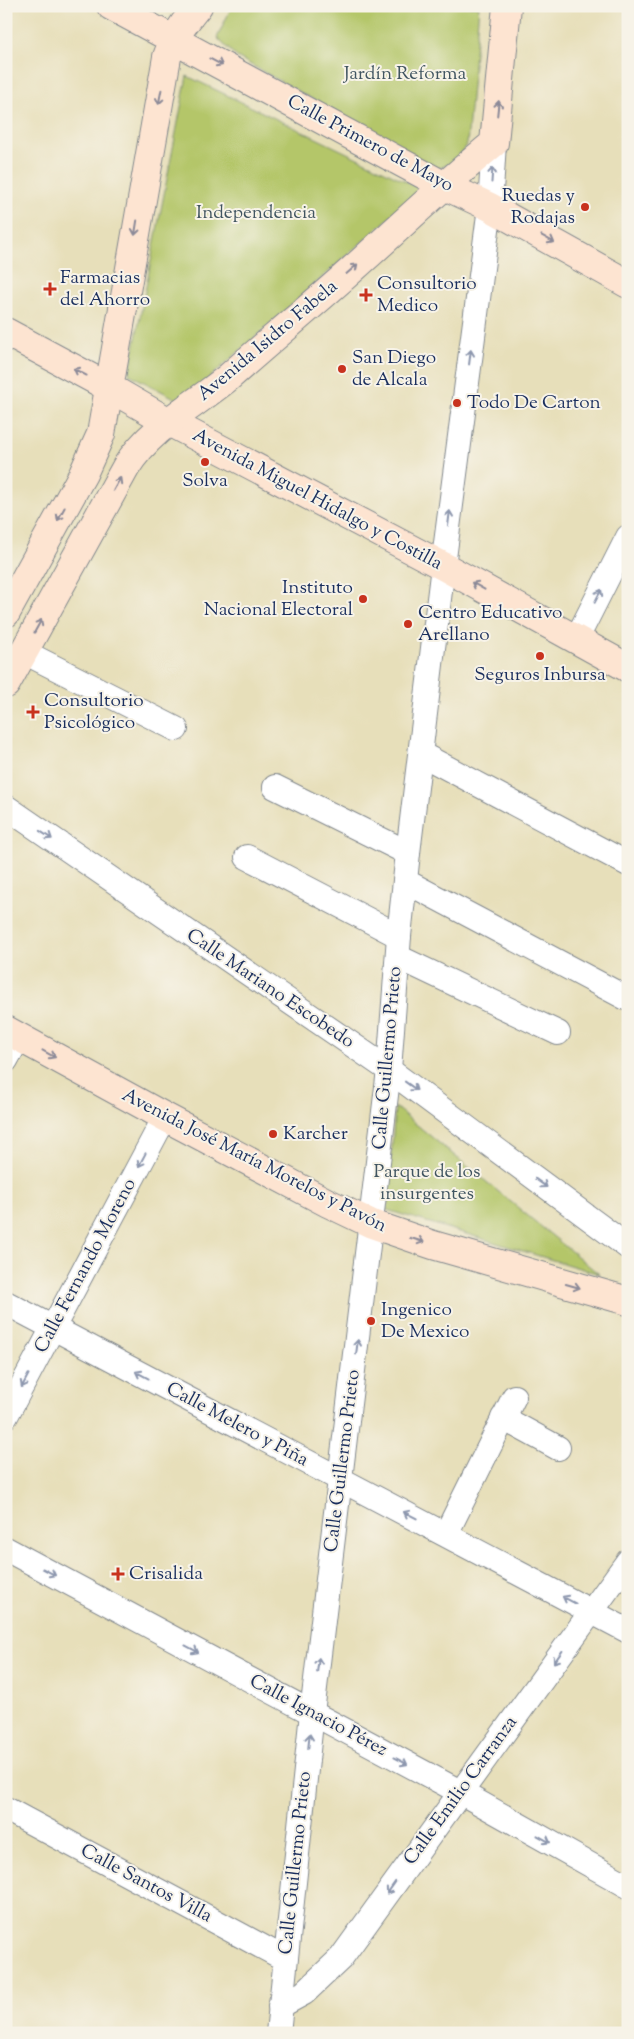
<svg xmlns="http://www.w3.org/2000/svg" width="634" height="2039" viewBox="0 0 634 2039" font-family="'Sorts Mill Goudy',serif">
	<style>
		.green { fill: #b4c669; stroke: #687a64 }
		.lines { fill: none; stroke-linecap: round; stroke-linejoin: round }
		.street-casing { stroke: #81878c; stroke-width: 26 }
		.secondary-casing { stroke: #81878c; stroke-width: 30 }
		.street { stroke: #fff; stroke-width: 24 }
		.secondary { stroke: #fde4d1; stroke-width: 28 }
		.oneway { stroke: #8c8a98 }
		.oneway2 { stroke: #8d97ae }
		.poi-dot { fill: #c8321e; stroke: #f7f3e8; stroke-width: 2 }
		.labels { text-anchor: middle; dominant-baseline: central; stroke-width: 4; stroke-linejoin: round; paint-order: stroke }
		.park-label { font-size: 19px; fill: #415561; stroke: #f7f3e8 }
		.street-label { font-size: 19px; fill: #1b2f5e; stroke: #f7f3e8 }
		.poi-label { font-size: 19px; fill: #1b2f5e; stroke: #f7f3e8; text-anchor: start }
	</style>
	<rect width="100%" height="100%" fill="#f7f3e8"/>
	<filter id="ink" filterUnits="userSpaceOnUse"><feTurbulence type="fractalNoise" baseFrequency=".02" numOctaves="2"/><feDisplacementMap in="SourceGraphic" scale="10" xChannelSelector="R" yChannelSelector="G"/><feConvolveMatrix kernelMatrix="1 2 1 2 8 2 1 2 1" color-interpolation-filters="sRGB"/></filter>
	<filter id="wash" filterUnits="userSpaceOnUse"><feTurbulence type="fractalNoise" baseFrequency=".0096" numOctaves="4" result="noise"/><feDisplacementMap in="SourceGraphic" scale="20" xChannelSelector="R" yChannelSelector="G"/><feGaussianBlur stdDeviation="1.12" result="paint"/><feColorMatrix in="noise" values="0 0 0 0 0 0 0 0 0 0 0 0 0 0 0 0 0 1.4 0 .05"/><feComposite in="paint" operator="in"/></filter>
	<g filter="url(#wash)">
		<rect width="100%" height="100%" fill="#e7dfba"/>
		<g class="green">
			<polygon points="232,6 479,6 467,144 457,161 437,169 237,57 217,38"/>
			<polygon points="187,76 422,189 182,402 129,374"/>
			<polygon points="395,1107 599,1274 387,1210"/>
		</g>
	</g>
	<g filter="url(#ink)">
		<g class="lines">
			<defs>
				<g id="street">
					<polyline points="576,640 628,537"/>
					<polyline points="24,652 176,729"/>
					<polyline points="421,754 628,864"/>
					<polyline points="275,787 408,853"/>
					<polyline points="6,807 389,1070 628,1247"/>
					<polyline points="247,857 399,936"/>
					<polyline points="405,881 628,999"/>
					<polyline points="398,957 558,1033"/>
					<polyline points="6,1060 19,1037"/>
					<polyline points="6,1303 628,1631"/>
					<polyline points="6,1416 165,1117"/>
					<polyline points="503,1418 558,1448"/>
					<polyline points="446,1534 514,1397"/>
					<polyline points="6,1549 460,1792 628,1886"/>
					<polyline points="6,1809 285,1959"/>
					<polyline points="280,2006 304,1993 341,1958 628,1561"/>
					<polyline points="278,2033 312,1713 389,1070 399,936 408,853 443,566 490,207 494,143"/>
				</g>
				<g id="secondary">
					<polyline points="111,6 443,185 490,207 628,284"/>
					<polyline points="6,332 110,388 169,422 443,566 628,668"/>
					<path d="M6,613L83,474L101,434L167,57C174,36 184,23 198,6"/>
					<path d="M6,684L126,467C151,427 194,406 230,376C274,337 320,299 364,259C407,220 449,180 494,143L507,6"/>
					<polyline points="6,1030 165,1117 328,1203 372,1224 433,1245 628,1301"/>
				</g>
			</defs>
			<use href="#street" class="street-casing"/>
			<use href="#secondary" class="secondary-casing"/>
			<use href="#street" class="street"/>
			<use href="#secondary" class="secondary"/>
		</g>
		<defs><path id="oneway-shaft" d="M-6 0H5M1.5-3L5.5 0L1.5 3" fill="none" stroke-width="1.6" stroke-linecap="round" stroke-linejoin="round" transform="scale(1.25)"/></defs>
		<g class="oneway">
			<use href="#oneway-shaft" transform="translate(216 62) rotate(28)"/>
			<use href="#oneway-shaft" transform="translate(160 97) rotate(101)"/>
			<use href="#oneway-shaft" transform="translate(498 108) rotate(-84)"/>
			<use href="#oneway-shaft" transform="translate(136 228) rotate(99)"/>
			<use href="#oneway-shaft" transform="translate(548 239) rotate(29)"/>
			<use href="#oneway-shaft" transform="translate(352 269) rotate(-41)"/>
			<use href="#oneway-shaft" transform="translate(80 372) rotate(-152)"/>
			<use href="#oneway-shaft" transform="translate(117 484) rotate(-61)"/>
			<use href="#oneway-shaft" transform="translate(61 514) rotate(119)"/>
			<use href="#oneway-shaft" transform="translate(478 586) rotate(-151)"/>
			<use href="#oneway-shaft" transform="translate(38 626) rotate(-61)"/>
			<use href="#oneway-shaft" transform="translate(49 1054) rotate(29)"/>
			<use href="#oneway-shaft" transform="translate(417 1240) rotate(17)"/>
			<use href="#oneway-shaft" transform="translate(573 1286) rotate(16)"/>
		</g>
		<g class="oneway2">
			<use href="#oneway-shaft" transform="translate(492 175) rotate(-86)"/>
			<use href="#oneway-shaft" transform="translate(470 357) rotate(-83)"/>
			<use href="#oneway-shaft" transform="translate(449 518) rotate(-83)"/>
			<use href="#oneway-shaft" transform="translate(598 596) rotate(-63)"/>
			<use href="#oneway-shaft" transform="translate(46 835) rotate(34)"/>
			<use href="#oneway-shaft" transform="translate(411 1086) rotate(36)"/>
			<use href="#oneway-shaft" transform="translate(142 1160) rotate(118)"/>
			<use href="#oneway-shaft" transform="translate(541 1183) rotate(36)"/>
			<use href="#oneway-shaft" transform="translate(357 1347) rotate(-83)"/>
			<use href="#oneway-shaft" transform="translate(142 1375) rotate(-152)"/>
			<use href="#oneway-shaft" transform="translate(25 1381) rotate(118)"/>
			<use href="#oneway-shaft" transform="translate(410 1515) rotate(-153)"/>
			<use href="#oneway-shaft" transform="translate(49 1572) rotate(28)"/>
			<use href="#oneway-shaft" transform="translate(569 1600) rotate(-152)"/>
			<use href="#oneway-shaft" transform="translate(192 1649) rotate(28)"/>
			<use href="#oneway-shaft" transform="translate(558 1657) rotate(126)"/>
			<use href="#oneway-shaft" transform="translate(318 1665) rotate(-83)"/>
			<use href="#oneway-shaft" transform="translate(309 1741) rotate(-84)"/>
			<use href="#oneway-shaft" transform="translate(401 1761) rotate(28)"/>
			<use href="#oneway-shaft" transform="translate(544 1839) rotate(29)"/>
			<use href="#oneway-shaft" transform="translate(391 1888) rotate(125)"/>
		</g>
	</g>
	<g class="poi-dot">
		<circle cx="585" cy="207" r="5"/>
		<path d="M47.5 281.5h5v5h5v5h-5v5h-5v-5h-5v-5h5z"/>
		<path d="M363.5 287.5h5v5h5v5h-5v5h-5v-5h-5v-5h5z"/>
		<circle cx="342" cy="369" r="5"/>
		<circle cx="457" cy="403" r="5"/>
		<circle cx="205" cy="462" r="5"/>
		<circle cx="363" cy="599" r="5"/>
		<circle cx="408" cy="624" r="5"/>
		<circle cx="540" cy="656" r="5"/>
		<path d="M30.5 704.5h5v5h5v5h-5v5h-5v-5h-5v-5h5z"/>
		<circle cx="273" cy="1134" r="5"/>
		<circle cx="371" cy="1321" r="5"/>
		<path d="M115.5 1566.5h5v5h5v5h-5v5h-5v-5h-5v-5h5z"/>
	</g>
	<g class="labels">
		<g class="park-label">
			<text x="405" y="74">Jardín Reforma</text>
			<text x="256" y="213">Independencia</text>
			<text x="427" y="1172">Parque de los<tspan x="427" dy="22">insurgentes</tspan></text>
		</g>
		<g class="street-label">
			<text transform="translate(370 144) rotate(28)">Calle Primero de Mayo</text>
			<text transform="translate(268 341) rotate(-40)">Avenida Isidro Fabela</text>
			<text transform="translate(317 500) rotate(28)">Avenida Miguel Hidalgo y Costilla</text>
			<text transform="translate(270 989) rotate(34)">Calle Mariano Escobedo</text>
			<text transform="translate(388 1058) rotate(-85)">Calle Guillermo Prieto</text>
			<text transform="translate(254 1161) rotate(27)">Avenida José María Morelos y Pavón</text>
			<text transform="translate(86 1266) rotate(-62)">Calle Fernando Moreno</text>
			<text transform="translate(237 1425) rotate(28)">Calle Melero y Piña</text>
			<text transform="translate(343 1461) rotate(-83)">Calle Guillermo Prieto</text>
			<text transform="translate(318 1716) rotate(28)">Calle Ignacio Pérez</text>
			<text transform="translate(461 1791) rotate(-54)">Calle Emilio Carranza</text>
			<text transform="translate(296 1863) rotate(-84)">Calle Guillermo Prieto</text>
			<text transform="translate(146 1884) rotate(28)">Calle Santos Villa</text>
		</g>
		<g class="poi-label">
			<text x="575" y="196" text-anchor="end">Ruedas y<tspan x="575" dy="22">Rodajas</tspan></text>
			<text x="60" y="278">Farmacias<tspan x="60" dy="22">del Ahorro</tspan></text>
			<text x="377" y="284">Consultorio<tspan x="377" dy="22">Medico</tspan></text>
			<text x="352" y="358">San Diego<tspan x="352" dy="22">de Alcala</tspan></text>
			<text x="467" y="403">Todo De Carton</text>
			<text x="205" y="481" text-anchor="middle">Solva</text>
			<text x="353" y="588" text-anchor="end">Instituto<tspan x="353" dy="22">Nacional Electoral</tspan></text>
			<text x="418" y="613">Centro Educativo<tspan x="418" dy="22">Arellano</tspan></text>
			<text x="540" y="675" text-anchor="middle">Seguros Inbursa</text>
			<text x="44" y="701">Consultorio<tspan x="44" dy="22">Psicológico</tspan></text>
			<text x="283" y="1134">Karcher</text>
			<text x="381" y="1310">Ingenico<tspan x="381" dy="22">De Mexico</tspan></text>
			<text x="129" y="1574">Crisalida</text>
		</g>
	</g>
	<rect width="634" height="2039" fill="none" stroke="#f7f3e8" stroke-width="25"/>
</svg>
